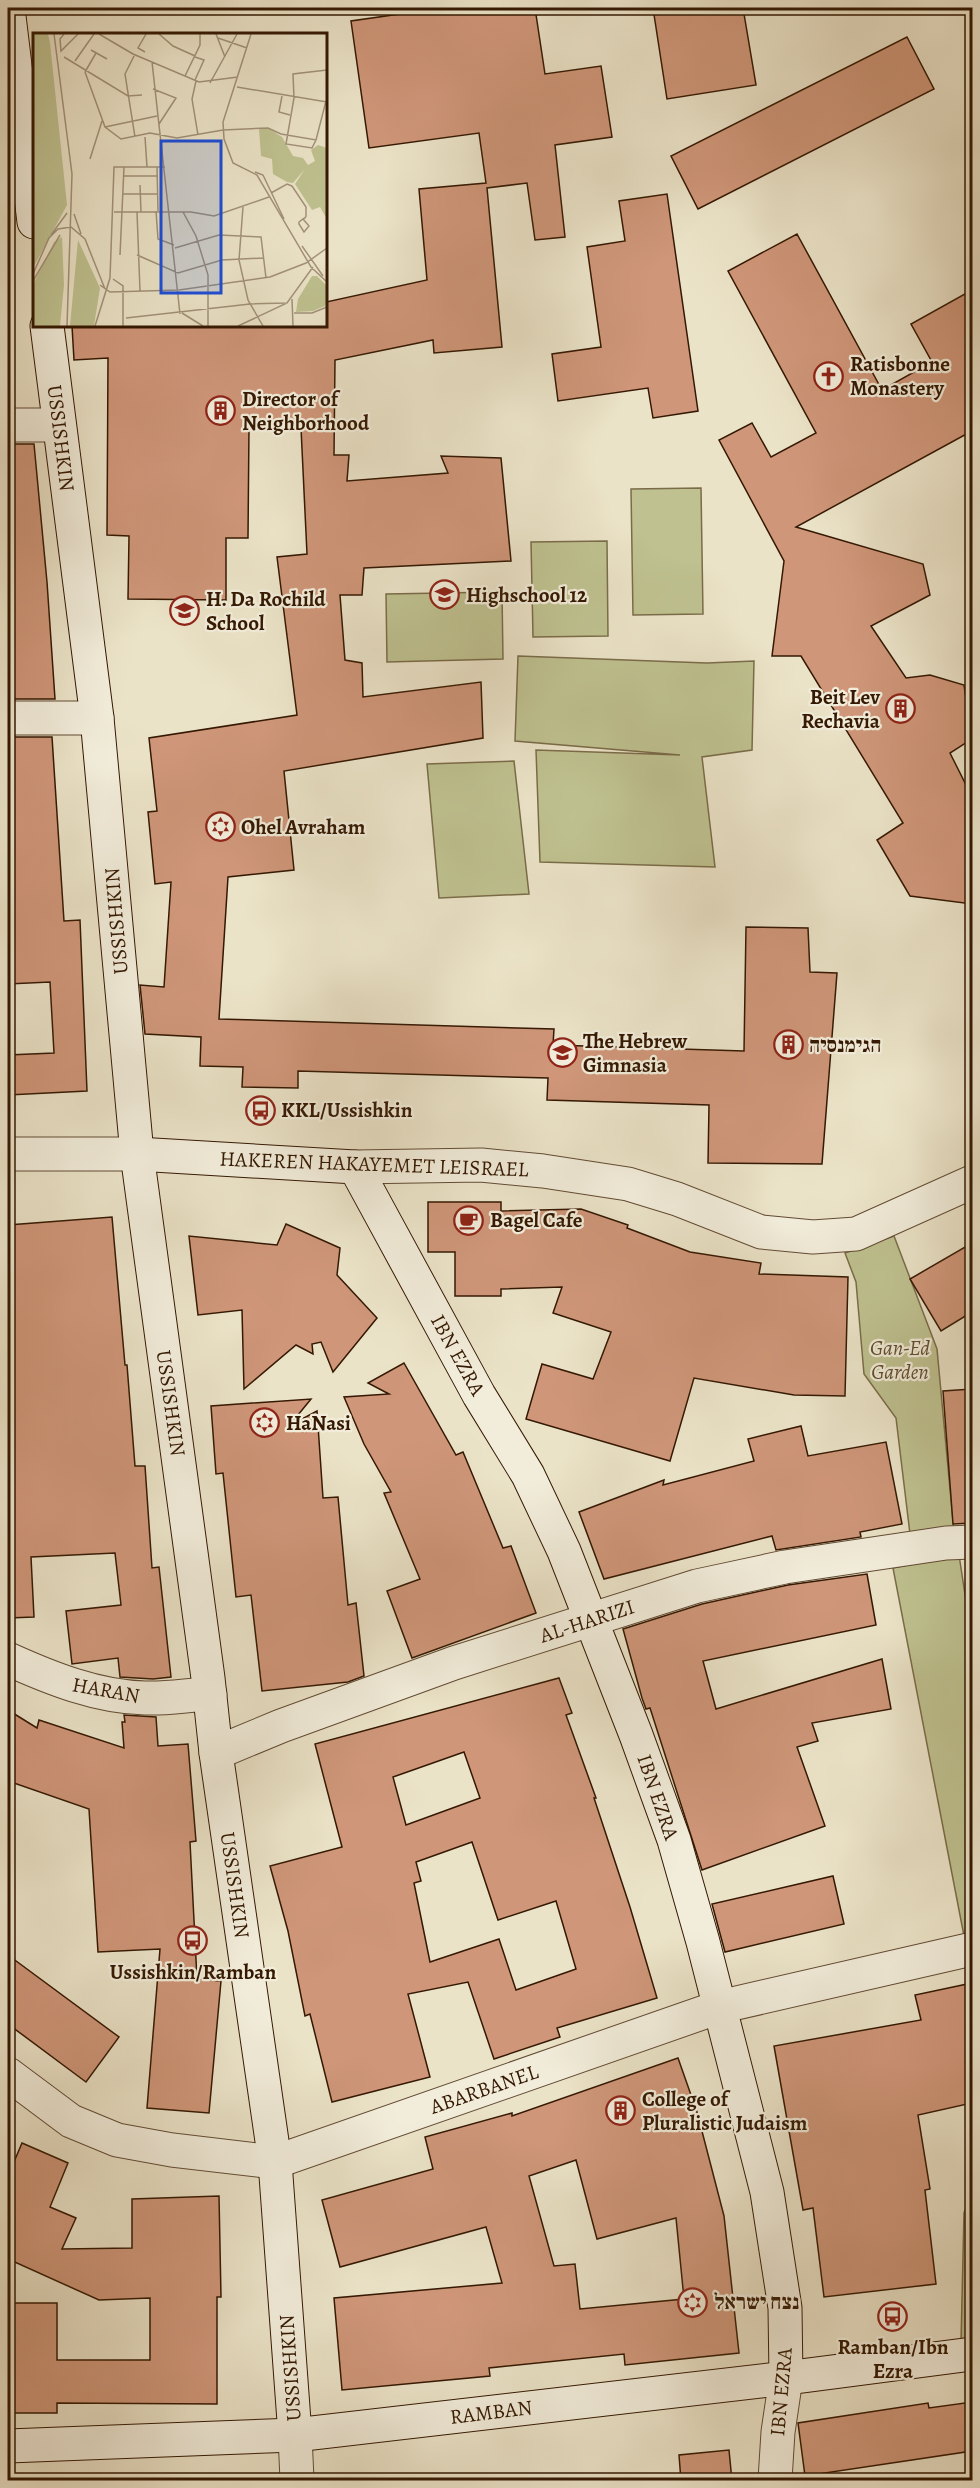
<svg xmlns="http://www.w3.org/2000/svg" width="980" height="2488" viewBox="0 0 980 2488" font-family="Alegreya,'Frank Ruhl Libre',serif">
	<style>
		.green { fill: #bfc190; stroke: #7a6c49; stroke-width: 1.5 }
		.building { fill: #cf9679; stroke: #341802; stroke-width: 1.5; fill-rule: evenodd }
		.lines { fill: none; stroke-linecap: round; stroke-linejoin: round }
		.street-casing { stroke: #624b34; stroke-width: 35 }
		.secondary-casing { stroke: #341802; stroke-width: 35 }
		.street { stroke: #f2eddb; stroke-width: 33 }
		.secondary { stroke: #f2eddb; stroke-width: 33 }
		.labels { text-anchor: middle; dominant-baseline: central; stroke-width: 4.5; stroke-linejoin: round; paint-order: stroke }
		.poi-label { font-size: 21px; font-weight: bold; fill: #341802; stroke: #f2eddb; text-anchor: start }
		.street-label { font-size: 21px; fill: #341802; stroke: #f2eddb }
		.park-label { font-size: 21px; font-style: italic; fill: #5e4b2d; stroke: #f2eddb }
		.inset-road { fill: none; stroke: #a29279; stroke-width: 1.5 }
		.view { fill: #1d4ed8; fill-opacity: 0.15; stroke: #1d4ed8; stroke-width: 3 }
		.inset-edge { fill: none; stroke: #341802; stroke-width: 3 }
	</style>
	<rect width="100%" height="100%" fill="#ebe3c8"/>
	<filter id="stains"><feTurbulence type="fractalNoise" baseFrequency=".00333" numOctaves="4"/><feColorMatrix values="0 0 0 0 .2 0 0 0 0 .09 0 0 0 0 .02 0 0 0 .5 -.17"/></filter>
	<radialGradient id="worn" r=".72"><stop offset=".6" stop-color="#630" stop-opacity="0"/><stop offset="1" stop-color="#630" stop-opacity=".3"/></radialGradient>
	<g class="green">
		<polygon points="701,488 703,614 633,615 631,489"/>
		<polygon points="607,541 608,636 533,637 531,542"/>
		<polygon points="502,592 503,659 387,662 386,594"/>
		<polygon points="518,656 707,663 754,661 752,750 702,757 715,867 540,862 536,750 680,755 515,741"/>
		<polygon points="514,761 529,894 439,898 427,764"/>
		<polygon points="894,1236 937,1349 954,1532 910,1534 896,1418 864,1374 856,1282 845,1253"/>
		<polygon points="959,1555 972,1640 972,1936 964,1936 893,1568"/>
		<polygon points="972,2192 972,2341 961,2343 964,2213"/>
	</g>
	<g class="building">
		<polygon points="442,8 535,8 545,74 601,66 612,137 555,145 565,237 535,240 527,183 487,188 502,347 434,353 433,340 335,360 334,455 349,455 347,481 448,473 441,456 501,458 511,561 364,568 362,595 340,595 345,660 362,663 363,697 481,682 483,738 284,771 294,870 228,877 219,1019 554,1029 553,1045 744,1051 746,927 808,928 810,972 837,973 822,1164 708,1163 709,1105 547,1100 548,1078 298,1071 298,1088 242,1087 243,1067 200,1066 201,1037 145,1034 140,985 164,987 171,882 155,884 148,812 157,811 149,738 297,715 277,557 307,554 301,428 249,427 248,538 226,538 226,600 128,599 129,536 107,535 108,358 74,360 72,326 326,326 326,302 427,280 419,189 486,183 479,133 369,148 351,21"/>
		<polygon points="653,8 743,8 756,85 667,99"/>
		<polygon points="907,37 934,89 698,209 671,156"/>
		<polygon points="667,194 698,411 653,418 648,388 558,401 552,354 601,347 587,247 625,241 619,201"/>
		<polygon points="797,234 882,390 932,362 911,324 972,290 972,431 796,527 923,564 930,595 871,626 906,678 930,675 964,685 972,739 950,753 972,797 972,904 910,896 877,840 903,823 801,656 772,656 784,561 719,440 752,423 771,457 816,433 728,271"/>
		<polygon points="8,444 34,444 47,582 55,699 8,699"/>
		<polygon points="8,737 52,737 64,921 80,920 87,1091 8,1095 8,1055 54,1053 50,982 8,984"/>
		<polygon points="428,1202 501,1202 501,1211 581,1209 628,1225 627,1228 690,1252 761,1263 759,1274 848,1277 845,1396 794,1395 694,1378 670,1461 526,1419 542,1364 593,1379 611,1332 553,1313 562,1287 501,1289 501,1296 455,1296 455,1252 428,1252"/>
		<polygon points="112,1217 125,1365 127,1365 135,1466 145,1466 152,1568 159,1567 171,1677 153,1679 120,1677 118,1658 72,1664 66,1611 121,1605 115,1553 31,1557 34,1617 8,1618 8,1225"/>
		<polygon points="286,1224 340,1248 337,1275 377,1318 333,1372 321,1342 312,1344 313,1354 296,1345 244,1389 242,1310 198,1315 189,1236 277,1245"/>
		<polygon points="972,1243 972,1312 941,1331 910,1279"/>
		<polygon points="404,1363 456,1455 463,1452 503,1548 511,1546 536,1613 412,1658 387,1591 420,1579 384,1493 391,1492 364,1444 344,1397 389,1394 368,1383"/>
		<polygon points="972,1389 972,1523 953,1524 943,1391"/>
		<polygon points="311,1399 289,1426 317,1411 323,1498 338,1497 348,1605 356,1603 364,1676 348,1682 262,1691 251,1595 236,1597 223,1473 216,1474 211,1406"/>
		<polygon points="801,1426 808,1456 886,1442 902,1524 860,1532 861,1537 776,1550 772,1536 604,1579 579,1512 664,1480 663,1485 754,1461 748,1439"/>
		<polygon points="867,1574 876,1625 703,1661 716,1709 882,1659 891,1709 812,1723 818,1741 797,1747 825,1826 702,1870 650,1708 646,1709 642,1698 623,1629 702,1604 788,1585"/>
		<path d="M559,1678L572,1713L566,1715L596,1798H594L630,1907L657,1998L557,2028L560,2037L494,2059L468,1982L408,1994L430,2077L332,2102L310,2014L305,2016L288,1931L270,1866L342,1847L315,1744ZM464,1752L480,1798L406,1825L393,1777ZM472,1842L498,1920L556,1901L576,1969L516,1990L499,1939L430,1962L414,1883L421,1881L416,1862Z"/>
		<polygon points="8,1710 37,1728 39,1720 124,1748 122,1722 125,1722 124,1715 156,1717 158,1746 188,1744 196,1841 190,1842 197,1979 221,1981 209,2113 147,2108 160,1949 98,1952 89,1809 8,1781"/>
		<polygon points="833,1876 844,1924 725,1952 712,1904"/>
		<polygon points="8,1955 119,2037 86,2082 8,2024"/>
		<polygon points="972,1983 972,2103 918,2115 930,2189 925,2190 936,2284 824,2297 813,2208 803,2210 774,2046 921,2020 915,1995"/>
		<path d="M678,2058L697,2112L724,2216L739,2353L625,2365L624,2354L489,2368L490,2376L342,2390L334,2298L502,2283L486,2227L340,2267L322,2200L433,2169L425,2137L512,2113V2116ZM576,2160L597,2239L676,2218L684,2299L580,2309L575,2264L554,2266L529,2176Z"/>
		<polygon points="22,2143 68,2163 50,2207 76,2218 62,2249 132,2248 132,2199 219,2196 221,2297 217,2297 217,2404 57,2403 57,2413 8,2413 8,2303 57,2303 57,2360 150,2360 150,2298 99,2300 8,2259 8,2176"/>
		<polygon points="972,2402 972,2451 805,2476 798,2423 928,2403 929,2408"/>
		<polygon points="729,2450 732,2481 681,2481 679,2455"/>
	</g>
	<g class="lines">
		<defs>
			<g id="street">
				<polyline points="8,425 59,425"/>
				<polyline points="8,718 97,718"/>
				<polyline points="8,1154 137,1154"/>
				<polyline points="355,1167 481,1165 543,1171 628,1184 677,1199 761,1232 813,1237 856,1234 972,1182"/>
				<path d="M8,1659C50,1678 97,1697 145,1698C166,1699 188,1695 210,1694"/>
				<polyline points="216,1753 281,1726 454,1663 697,1586 785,1567 946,1543 972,1542"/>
				<polyline points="8,2074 71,2121 117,2140 172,2150 275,2162 719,2007 972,1949"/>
				<polyline points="295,2435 297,2480"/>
				<polyline points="775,2480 778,2432 786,2378"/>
			</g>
			<g id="secondary">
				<polyline points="8,8 34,222"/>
				<polyline points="47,326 97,718 137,1154 208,1678 216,1753 275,2162 295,2435"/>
				<polyline points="137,1154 355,1167 479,1395 528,1475 564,1551 636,1735 674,1840 703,1942 767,2192 785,2308 786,2378"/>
				<polyline points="8,2446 295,2435 786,2378 972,2354"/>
			</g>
		</defs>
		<use href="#street" class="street-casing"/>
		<use href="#secondary" class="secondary-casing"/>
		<use href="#street" class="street"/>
		<use href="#secondary" class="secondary"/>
	</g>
	<defs>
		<symbol id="church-ring" viewBox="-11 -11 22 22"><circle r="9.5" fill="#f2eddb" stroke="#8f2418" stroke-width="1.5"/><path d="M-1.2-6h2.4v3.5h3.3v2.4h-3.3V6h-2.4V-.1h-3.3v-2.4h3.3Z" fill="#8f2418"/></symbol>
		<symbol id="building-ring" viewBox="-11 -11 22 22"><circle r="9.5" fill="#f2eddb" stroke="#8f2418" stroke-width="1.5"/><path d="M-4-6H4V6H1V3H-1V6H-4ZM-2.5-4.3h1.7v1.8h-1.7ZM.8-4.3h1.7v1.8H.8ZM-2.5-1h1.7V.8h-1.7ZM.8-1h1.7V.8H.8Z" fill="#8f2418"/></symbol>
		<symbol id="school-ring" viewBox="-11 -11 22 22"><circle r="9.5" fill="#f2eddb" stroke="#8f2418" stroke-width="1.5"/><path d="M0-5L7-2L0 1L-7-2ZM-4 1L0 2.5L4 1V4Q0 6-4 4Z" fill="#8f2418"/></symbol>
		<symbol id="synagogue-ring" viewBox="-11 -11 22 22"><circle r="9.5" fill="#f2eddb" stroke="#8f2418" stroke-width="1.5"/><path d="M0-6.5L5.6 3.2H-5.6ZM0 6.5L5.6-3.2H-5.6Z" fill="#8f2418"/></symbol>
		<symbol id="bus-ring" viewBox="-11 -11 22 22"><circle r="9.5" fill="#f2eddb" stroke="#8f2418" stroke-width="1.5"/><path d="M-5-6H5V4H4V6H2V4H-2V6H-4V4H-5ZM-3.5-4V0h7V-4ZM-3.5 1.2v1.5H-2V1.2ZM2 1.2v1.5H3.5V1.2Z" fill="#8f2418"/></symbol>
		<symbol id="cafe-ring" viewBox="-11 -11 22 22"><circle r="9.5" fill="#f2eddb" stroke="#8f2418" stroke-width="1.5"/><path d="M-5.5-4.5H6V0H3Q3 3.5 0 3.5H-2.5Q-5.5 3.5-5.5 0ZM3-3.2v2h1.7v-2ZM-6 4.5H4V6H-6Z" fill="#8f2418"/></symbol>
	</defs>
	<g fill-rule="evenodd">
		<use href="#church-ring" x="812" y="360" width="33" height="33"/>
		<use href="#building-ring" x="204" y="394" width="33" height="33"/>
		<use href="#school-ring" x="428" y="578" width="33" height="33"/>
		<use href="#school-ring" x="168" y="594" width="33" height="33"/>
		<use href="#building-ring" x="884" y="692" width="33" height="33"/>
		<use href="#synagogue-ring" x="204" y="810" width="33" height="33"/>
		<use href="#building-ring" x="772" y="1028" width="33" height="33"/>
		<use href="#school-ring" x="546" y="1036" width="33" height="33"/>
		<use href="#bus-ring" x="244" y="1094" width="33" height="33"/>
		<use href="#cafe-ring" x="452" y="1204" width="33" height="33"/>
		<use href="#synagogue-ring" x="248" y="1406" width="33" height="33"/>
		<use href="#bus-ring" x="176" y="1924" width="33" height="33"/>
		<use href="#building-ring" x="604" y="2094" width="33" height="33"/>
		<use href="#synagogue-ring" x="676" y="2286" width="33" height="33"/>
		<use href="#bus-ring" x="876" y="2300" width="33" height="33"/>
	</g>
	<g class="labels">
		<g class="poi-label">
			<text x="850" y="364">Ratisbonne<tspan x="850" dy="24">Monastery</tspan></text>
			<text x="242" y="399">Director of<tspan x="242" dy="24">Neighborhood</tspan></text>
			<text x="466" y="595">Highschool 12</text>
			<text x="206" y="599">H. Da Rochild<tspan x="206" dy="24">School</tspan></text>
			<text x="880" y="697" text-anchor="end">Beit Lev<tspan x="880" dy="24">Rechavia</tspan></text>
			<text x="241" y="827">Ohel Avraham</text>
			<text x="583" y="1041">The Hebrew<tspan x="583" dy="24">Gimnasia</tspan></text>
			<text x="809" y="1045">הגימנסיה</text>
			<text x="281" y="1110">KKL/Ussishkin</text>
			<text x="490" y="1220">Bagel Cafe</text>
			<text x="286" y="1423">HaNasi</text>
			<text x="193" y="1972" text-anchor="middle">Ussishkin/Ramban</text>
			<text x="642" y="2099">College of<tspan x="642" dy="24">Pluralistic Judaism</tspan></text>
			<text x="714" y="2302">נצח ישראל</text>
			<text x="893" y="2347" text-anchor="middle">Ramban/Ibn<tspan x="893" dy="24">Ezra</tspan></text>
		</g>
		<g class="street-label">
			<text transform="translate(61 438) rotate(83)">USSISHKIN</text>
			<text transform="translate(116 921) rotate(-95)">USSISHKIN</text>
			<text transform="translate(374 1164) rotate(2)">HAKEREN HAKAYEMET LEISRAEL</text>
			<text transform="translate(458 1355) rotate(61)">IBN EZRA</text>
			<text transform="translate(171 1403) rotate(82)">USSISHKIN</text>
			<text transform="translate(587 1621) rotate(-18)">AL-HARIZI</text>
			<text transform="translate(106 1690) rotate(10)">HARAN</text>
			<text transform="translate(658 1797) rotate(71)">IBN EZRA</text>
			<text transform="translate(235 1885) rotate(82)">USSISHKIN</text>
			<text transform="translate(484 2089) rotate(-19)">ABARBANEL</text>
			<text transform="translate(290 2368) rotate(-94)">USSISHKIN</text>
			<text transform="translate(781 2392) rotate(-85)">IBN EZRA</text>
			<text transform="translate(491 2412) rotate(-7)">RAMBAN</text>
		</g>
		<g class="park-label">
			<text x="900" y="1348">Gan-Ed<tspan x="900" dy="24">Garden</tspan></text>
		</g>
	</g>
	<g transform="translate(33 33)">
		<rect width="294" height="294" fill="#ebe3c8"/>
		<path d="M0,1H15L17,10L34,172L0,235ZM235,95L249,104L260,123L270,125L275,132L282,128L278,117L285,112L294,115V186L287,174L279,177L262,151L272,136L260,150L254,149L240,141L239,126L228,123L226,96ZM29,204L31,252L27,293H0V252L21,209ZM45,207L67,255L61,293H37ZM279,243H284L294,253V272L280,278L263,279L265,266Z" fill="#bfc190"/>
		<path class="inset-road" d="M21,1L39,141L34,293M31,1L27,6L28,18L45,1M66,1L100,21L166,49L205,44M126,1L140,13L162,23M183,1L192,24M218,1L190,89L191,106L200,130L224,142L278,234L294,249M185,5L214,15M58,17L74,26M112,19L105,15L113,1M101,23L92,41L102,104M31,24L95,63L109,62M162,24L171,27L162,47M42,28L61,1M119,29L147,281M52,39L72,94L88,106L117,100L144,105L190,97L235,95L248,101L283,107L293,68M52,39L63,20M152,43L167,12V1M163,48L159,66L165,102M177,50L204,1M204,54L294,69M120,56L143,65L126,91M249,63L246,79L257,82M72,94L124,83M112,104L114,134M283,107L279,115L253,111L261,65L260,41L294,37M57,126L69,88M124,134L125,178M222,139L230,142L251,186M91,143H124M107,152L108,179M259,153L273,174V183L272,185L270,186L266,189V191L271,199L276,193L270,186M238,160L254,151L259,153M90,161H124M210,174L206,227L215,267L230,293M123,178L125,206L141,212M81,179H158L181,183L236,164M104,179L107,258M150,179L163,203L175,242V293M41,181L48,201M18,202L34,180M269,213L290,243M142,215L186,202L228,204L233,245M87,222L91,134M104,222L145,240L189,227L230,225M0,241L16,205L25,196L38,194L52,206L72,256M80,246L90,253V293M0,248L27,202M67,252L77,259L146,257L237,244L273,230L294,215M259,266L260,293M215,271L254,270M149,280L170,293M261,280H279L294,274M93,285L217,271M62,293L77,245L81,134H132M205,293L254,270L280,234"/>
		<path class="view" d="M128,108H188V260H128Z"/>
		<rect width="294" height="294" class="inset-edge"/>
	</g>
	<rect width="980" height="2488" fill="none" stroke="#ebe3c8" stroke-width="30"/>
	<rect x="9" y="9" width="962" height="2470" fill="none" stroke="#341802" stroke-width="3"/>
	<rect x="15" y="15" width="950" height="2458" fill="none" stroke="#341802" stroke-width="1.5"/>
	<rect width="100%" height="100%" filter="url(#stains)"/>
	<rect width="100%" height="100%" fill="url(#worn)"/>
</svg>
